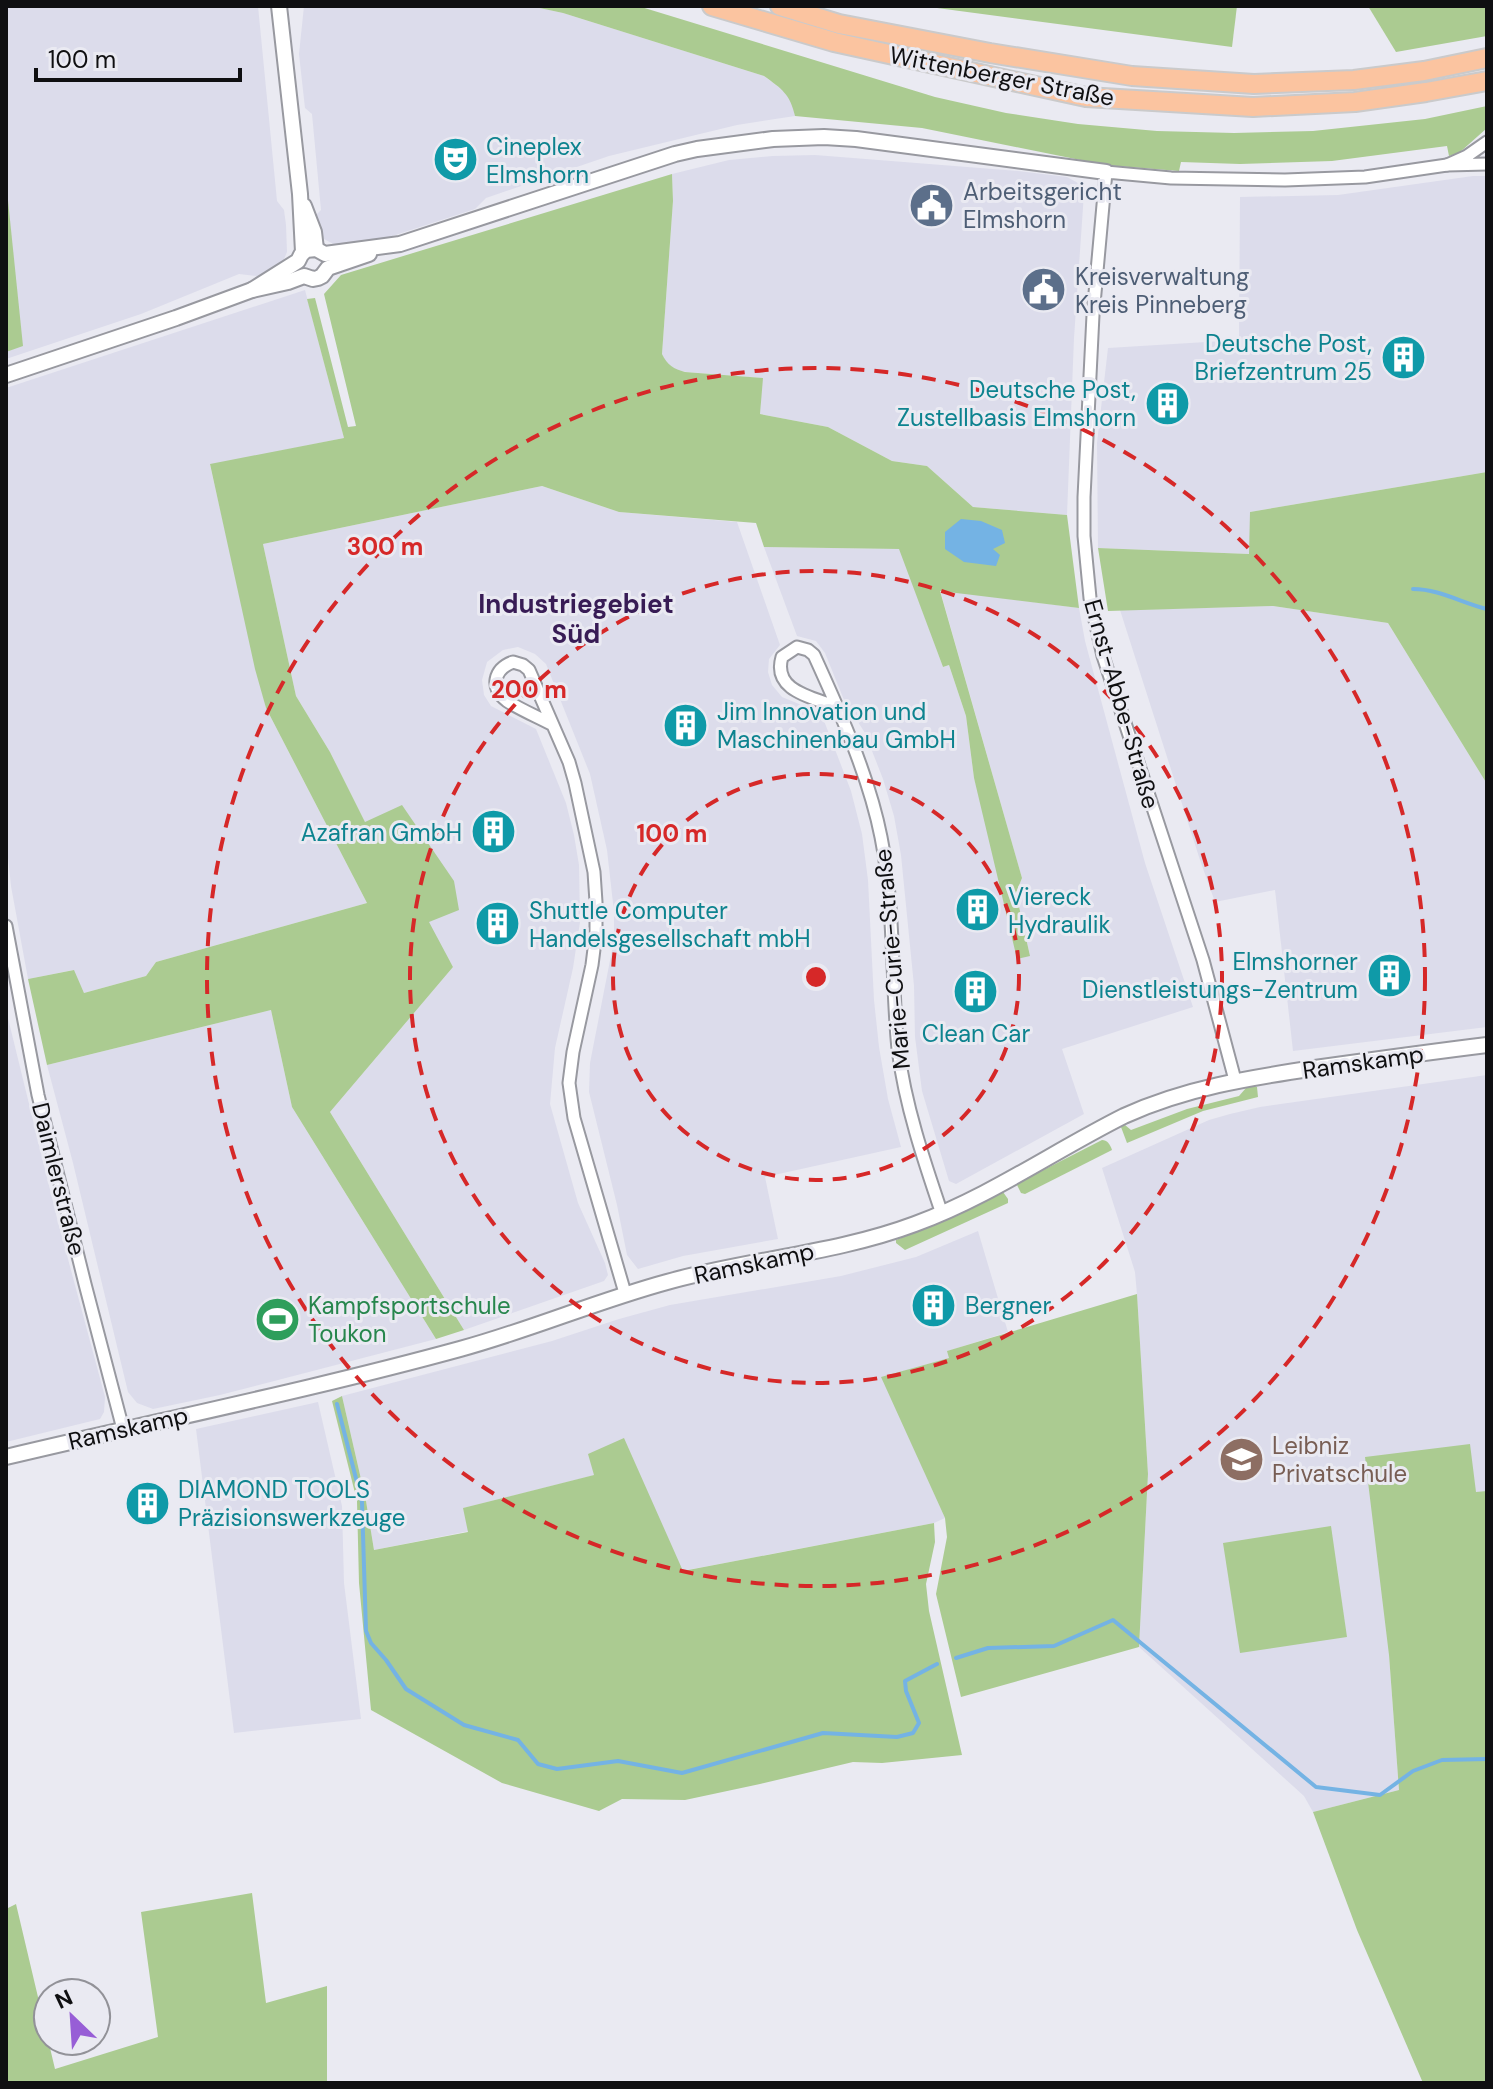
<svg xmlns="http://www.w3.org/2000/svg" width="1493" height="2089" viewBox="0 0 1493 2089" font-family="'DM Sans',sans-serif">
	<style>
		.built { fill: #dcdceb }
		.green { fill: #abcb91 }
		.water { fill: #74b3e4 }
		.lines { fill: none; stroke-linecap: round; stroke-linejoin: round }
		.stream { stroke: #74b3e4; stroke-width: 4 }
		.minor-casing { stroke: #9899a0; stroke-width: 15 }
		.tertiary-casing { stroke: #9899a0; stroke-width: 18 }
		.primary-casing { stroke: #cacacb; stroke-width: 22 }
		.minor { stroke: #fff; stroke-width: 11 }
		.tertiary { stroke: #fff; stroke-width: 14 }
		.primary { stroke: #fbc4a0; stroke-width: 18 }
		.ring { fill: none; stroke: #d62828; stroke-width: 4; stroke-dasharray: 14 10 }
		.labels { text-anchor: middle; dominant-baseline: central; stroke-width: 6; stroke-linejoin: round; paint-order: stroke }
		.street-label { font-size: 24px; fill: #0f0f11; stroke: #eaeaf2 }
		.culture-label { font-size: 24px; fill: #0d838f; stroke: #eaeaf2; text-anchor: start }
		.service-label { font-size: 24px; fill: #4e5e75; stroke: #eaeaf2; text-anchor: start }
		.leisure-label { font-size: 24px; fill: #27864d; stroke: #eaeaf2; text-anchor: start }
		.education-label { font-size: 24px; fill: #785e54; stroke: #eaeaf2; text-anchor: start }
		.neighbourhood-label { font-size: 26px; font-weight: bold; fill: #381c55; stroke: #eaeaf2 }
		.centre { fill: #d62828; stroke: #eaeaf2; stroke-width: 4 }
		.ring-label { font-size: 24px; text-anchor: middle; font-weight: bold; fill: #d62828; stroke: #eaeaf2; stroke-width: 6; stroke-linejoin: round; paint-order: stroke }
	</style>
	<rect width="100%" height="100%" fill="#eaeaf2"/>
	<g class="built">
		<polygon points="6,6 258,6 277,201 284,210 286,225 287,252 282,264 257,276 239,274 141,314 6,359"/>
		<polygon points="304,6 530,6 563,13 764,76 784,91 792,102 795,116 737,125 609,156 486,198 475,209 368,244 339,247 324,239 317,225 316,215 321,210 312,114 305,108 299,54"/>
		<polygon points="815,155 1018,171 1067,177 1078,183 1084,193 1074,338 1067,515 973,507 927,466 892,461 828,427 760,414 762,378 687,372 675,370 665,361 662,354 673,201 672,174 729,160 773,156"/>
		<polygon points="1473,176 1487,176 1487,472 1250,512 1250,554 1098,548 1097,443 1108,348 1239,340 1240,197 1338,195"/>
		<polygon points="305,290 344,438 210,465 266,708 367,903 156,962 146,976 84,993 73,970 28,979 11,886 6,838 6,388"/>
		<polygon points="542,486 619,512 737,522 780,645 769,659 768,672 772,685 782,697 821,713 851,791 862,834 868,880 874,1000 879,1047 888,1099 901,1147 765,1177 778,1239 683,1256 638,1269 627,1255 617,1205 589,1092 590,1063 614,940 614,912 607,850 590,774 546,664 535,654 518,647 503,650 487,662 482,680 484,695 491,706 536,729 566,803 574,835 579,865 580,922 573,968 555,1048 550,1104 578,1203 605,1263 608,1275 604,1281 464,1330 330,1112 453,967 365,822 330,752 296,696 263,544"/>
		<polygon points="764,547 900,549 943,667 949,665 966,716 974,778 1030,956 1016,892 1022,878 940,590 1079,608 1085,641 1145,863 1193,1007 1062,1049 1084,1114 956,1184 949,1181 922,1091 915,1037 914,986 901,855 894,816 883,779 865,733 844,700 825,653 816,641 797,636"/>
		<polygon points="1273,606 1388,623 1487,784 1487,1027 1293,1051 1275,890 1215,902 1200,860 1120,610"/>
		<polygon points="6,1010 57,1218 105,1397 104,1412 100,1419 6,1442"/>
		<polygon points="271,1010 292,1107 436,1339 220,1395 153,1409 137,1403 128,1392 73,1163 47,1065"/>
		<polygon points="1487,1075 1487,1645 1389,1655 1399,1790 1313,1812 1304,1796 1139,1647 1148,1474 1137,1294 1135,1272 1102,1168 1209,1120 1230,1114 1260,1107"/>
		<polygon points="978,1231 1008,1332 948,1351 950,1358 882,1377 945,1518 934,1523 682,1571 595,1475 464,1508 469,1531 374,1550 366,1501 342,1396 552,1341 619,1319 670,1305 841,1276 916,1257"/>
		<polygon points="318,1402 342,1506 344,1583 361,1719 234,1733 196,1429"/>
	</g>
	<g class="green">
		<path d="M530,6H638L935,97L1006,113L1078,124L1157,131L1234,133L1313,131L1425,119L1487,106V128L1459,153L1449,156L1447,146L1332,161L1240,164L1181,162L1179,171L1105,165L922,128L795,116C790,94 782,89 764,76L563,13Z"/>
		<polygon points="922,6 1237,6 1232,47"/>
		<polygon points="1368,6 1487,6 1487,36 1396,52"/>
		<path d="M672,174L673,201L662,354C667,365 674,369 685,372L763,378L760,414L828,427L892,461L927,466L973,507L1067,515L1079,608L940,591L1022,878L1016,893L1030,956L1017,959L974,778L966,716L949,665L943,667L899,549L764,547L756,523L619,512L542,486L263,544L296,696L330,752L365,822L402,805L454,881L459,910L429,922L453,967L330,1112L464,1330L436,1339L292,1107L271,1010L47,1065L28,979L74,970L84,993L146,976L156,962L367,903L266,708L255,669L210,464L344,438L307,299L315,298L348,427L356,426L324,294L341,275Z"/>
		<polygon points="6,181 23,346 6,352"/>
		<polygon points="1487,472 1487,784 1388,623 1273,606 1108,611 1098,548 1249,554 1250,512"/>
		<polygon points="1254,1086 1257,1087 1258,1097 1203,1111 1127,1143 1121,1127 1125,1125 1131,1130 1187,1109 1239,1096 1246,1088"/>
		<path d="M1102,1140C1107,1140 1110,1144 1112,1150L1025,1194L1021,1193L1017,1185L1020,1182Z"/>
		<polygon points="999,1191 1003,1192 1008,1199 1008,1203 905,1250 896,1243 896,1240 946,1220"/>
		<polygon points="1137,1294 1148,1474 1139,1647 961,1697 936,1594 947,1537 945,1518 881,1377 949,1358 947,1351"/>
		<polygon points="342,1396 366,1501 374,1550 468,1532 463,1508 594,1475 588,1454 624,1438 683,1571 934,1523 935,1542 926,1584 929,1611 962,1755 882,1763 853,1762 760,1784 685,1800 622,1799 599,1811 502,1783 371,1710 359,1583 357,1501 332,1401"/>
		<polygon points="1470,1444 1476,1492 1487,1491 1487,2083 1423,2083 1357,1930 1313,1812 1399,1790 1389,1655 1365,1457"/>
		<polygon points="1331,1526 1347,1637 1240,1653 1223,1543"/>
		<polygon points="252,1893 266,2003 327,1986 327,2083 6,2083 6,1909 16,1904 55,2069 158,2037 141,1912"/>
	</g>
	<polygon class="water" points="961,519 981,521 1002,530 1005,543 993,549 1000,555 996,566 964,562 945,549 945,532"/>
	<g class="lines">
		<g class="stream">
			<path d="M1413,589C1439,589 1462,603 1487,609"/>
			<polyline points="337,1404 362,1502 366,1631 371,1643 386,1660 406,1689 464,1725 518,1740 538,1764 557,1769 618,1761 682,1773 823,1733 897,1737 913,1733 919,1723 906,1691 905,1681 937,1664"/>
			<polyline points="956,1658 988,1648 1054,1646 1113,1620 1316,1787 1380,1795 1413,1771 1442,1760 1487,1759"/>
		</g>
		<defs>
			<g id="minor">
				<polyline points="1487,142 1467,156 1447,165 1487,164"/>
				<path d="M837,707C812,697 772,691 782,657L797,647L808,650L814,655C840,712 869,776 881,837C895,907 891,979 898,1049C905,1105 924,1161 942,1214"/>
				<path d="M553,725C538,717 521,710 507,701C489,688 494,669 513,662L523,665L529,670L569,762L575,783L594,872L596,902V933L592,965L573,1052L569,1083L574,1118L625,1293"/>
				<polyline points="6,926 38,1095 85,1284 123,1429"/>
				<polyline points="1235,1080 1203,960 1103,656 1090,598 1084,536 1084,497 1093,315 1106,172 1171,178 1285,180 1365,177 1447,165"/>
			</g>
			<g id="tertiary">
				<polyline points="279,6 300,194 303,252"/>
				<polyline points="304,206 314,232 316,249"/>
				<polyline points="252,290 298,261 301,255 306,250 316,249 325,254 400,244 675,154 697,149 773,139 824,137 856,139 1106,172"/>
				<polyline points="6,375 176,318 252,290 288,282 304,276 313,279 318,278 322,276 328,268 369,254"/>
				<path d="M6,1457C157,1421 310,1390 460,1349C530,1330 597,1301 667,1282C748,1259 835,1254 915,1224C989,1197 1054,1151 1124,1116C1185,1088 1249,1078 1315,1068C1372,1060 1430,1052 1487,1045"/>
			</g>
			<g id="primary">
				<polyline points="712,6 834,42 1086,97 1253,107 1355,102 1426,92 1487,81"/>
				<polyline points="780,6 839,24 990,53 1132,76 1254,84 1354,80 1424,71 1487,58"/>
			</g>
		</defs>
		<use href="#minor" class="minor-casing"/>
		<use href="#tertiary" class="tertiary-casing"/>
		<use href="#primary" class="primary-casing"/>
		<use href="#minor" class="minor"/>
		<use href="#tertiary" class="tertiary"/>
		<use href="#primary" class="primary"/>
	</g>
	<g class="ring">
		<circle cx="816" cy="977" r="203"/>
		<circle cx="816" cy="977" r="406"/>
		<circle cx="816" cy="977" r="609"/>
	</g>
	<defs>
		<symbol id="theatre-disc" viewBox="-11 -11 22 22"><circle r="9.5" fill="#0f9aa8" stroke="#eaeaf2"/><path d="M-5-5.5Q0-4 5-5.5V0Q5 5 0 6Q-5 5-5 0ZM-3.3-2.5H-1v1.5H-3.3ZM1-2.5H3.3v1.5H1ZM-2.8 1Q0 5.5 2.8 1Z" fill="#fff"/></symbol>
		<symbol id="civic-disc" viewBox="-11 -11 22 22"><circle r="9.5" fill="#5c6f8a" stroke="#eaeaf2"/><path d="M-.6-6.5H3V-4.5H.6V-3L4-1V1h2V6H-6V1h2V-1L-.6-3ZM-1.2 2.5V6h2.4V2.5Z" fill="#fff"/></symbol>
		<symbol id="building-disc" viewBox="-11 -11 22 22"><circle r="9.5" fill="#0f9aa8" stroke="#eaeaf2"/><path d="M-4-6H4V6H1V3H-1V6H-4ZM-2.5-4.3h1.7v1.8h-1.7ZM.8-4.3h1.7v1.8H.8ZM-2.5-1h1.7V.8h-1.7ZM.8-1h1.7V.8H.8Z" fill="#fff"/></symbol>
		<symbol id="stadium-disc" viewBox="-11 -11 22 22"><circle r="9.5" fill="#2e9e5b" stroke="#eaeaf2"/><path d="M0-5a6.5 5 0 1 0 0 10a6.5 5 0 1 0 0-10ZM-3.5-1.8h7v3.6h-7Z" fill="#fff"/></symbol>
		<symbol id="school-disc" viewBox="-11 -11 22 22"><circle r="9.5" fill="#8d6e63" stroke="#eaeaf2"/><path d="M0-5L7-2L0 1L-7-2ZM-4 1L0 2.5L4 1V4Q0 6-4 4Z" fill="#fff"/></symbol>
	</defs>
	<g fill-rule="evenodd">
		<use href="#theatre-disc" x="430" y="134" width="51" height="51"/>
		<use href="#civic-disc" x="906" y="180" width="51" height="51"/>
		<use href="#civic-disc" x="1018" y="264" width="51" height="51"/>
		<use href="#building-disc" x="1378" y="332" width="51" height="51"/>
		<use href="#building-disc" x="1142" y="378" width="51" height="51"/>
		<use href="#building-disc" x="660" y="700" width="51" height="51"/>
		<use href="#building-disc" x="468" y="806" width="51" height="51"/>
		<use href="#building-disc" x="952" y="884" width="51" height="51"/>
		<use href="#building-disc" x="472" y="898" width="51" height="51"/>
		<use href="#building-disc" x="1364" y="950" width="51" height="51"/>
		<use href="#building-disc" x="950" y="966" width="51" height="51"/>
		<use href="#building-disc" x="908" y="1280" width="51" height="51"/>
		<use href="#stadium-disc" x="252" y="1294" width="51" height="51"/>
		<use href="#school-disc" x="1216" y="1434" width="51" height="51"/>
		<use href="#building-disc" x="122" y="1478" width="51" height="51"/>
	</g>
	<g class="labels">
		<g class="street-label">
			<text transform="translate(1002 76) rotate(11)">Wittenberger Straße</text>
			<text transform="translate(1122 704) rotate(74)">Ernst-Abbe-Straße</text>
			<text transform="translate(892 959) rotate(-95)">Marie-Curie-Straße</text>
			<text transform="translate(1363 1062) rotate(-8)">Ramskamp</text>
			<text transform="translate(59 1179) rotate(76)">Daimlerstraße</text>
			<text transform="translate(754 1263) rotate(-12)">Ramskamp</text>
			<text transform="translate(128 1428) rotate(-13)">Ramskamp</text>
		</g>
		<g class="culture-label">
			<text x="486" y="146">Cineplex<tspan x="486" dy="28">Elmshorn</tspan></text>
			<text x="1372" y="343" text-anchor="end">Deutsche Post,<tspan x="1372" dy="28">Briefzentrum 25</tspan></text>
			<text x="1136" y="389" text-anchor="end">Deutsche Post,<tspan x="1136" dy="28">Zustellbasis Elmshorn</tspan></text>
			<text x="717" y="711">Jim Innovation und<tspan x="717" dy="28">Maschinenbau GmbH</tspan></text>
			<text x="462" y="832" text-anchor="end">Azafran GmbH</text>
			<text x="1008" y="896">Viereck<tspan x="1008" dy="28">Hydraulik</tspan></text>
			<text x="529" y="910">Shuttle Computer<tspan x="529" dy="28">Handelsgesellschaft mbH</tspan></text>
			<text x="1358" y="961" text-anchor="end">Elmshorner<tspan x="1358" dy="28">Dienstleistungs-Zentrum</tspan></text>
			<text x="976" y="1033" text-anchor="middle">Clean Car</text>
			<text x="965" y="1305">Bergner</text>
			<text x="178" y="1489">DIAMOND TOOLS<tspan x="178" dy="28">Präzisionswerkzeuge</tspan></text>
		</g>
		<g class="service-label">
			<text x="963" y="191">Arbeitsgericht<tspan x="963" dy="28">Elmshorn</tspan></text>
			<text x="1075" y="276">Kreisverwaltung<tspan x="1075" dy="28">Kreis Pinneberg</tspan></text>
		</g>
		<g class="leisure-label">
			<text x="308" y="1305">Kampfsportschule<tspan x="308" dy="28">Toukon</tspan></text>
		</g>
		<g class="education-label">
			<text x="1272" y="1445">Leibniz<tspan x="1272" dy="28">Privatschule</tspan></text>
		</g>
		<g class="neighbourhood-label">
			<text x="576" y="604">Industriegebiet<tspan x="576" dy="30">Süd</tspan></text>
		</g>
	</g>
	<circle cx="816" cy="977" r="12" class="centre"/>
	<g class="ring-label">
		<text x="385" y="555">300 m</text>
		<text x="529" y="698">200 m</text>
		<text x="672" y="842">100 m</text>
	</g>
	<rect width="1493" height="2089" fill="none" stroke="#0f0f11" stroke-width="16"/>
	<g transform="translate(72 2017) rotate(335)"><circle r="38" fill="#eaeaf2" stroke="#929298" stroke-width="2"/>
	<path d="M0-6L14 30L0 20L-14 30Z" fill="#975ed6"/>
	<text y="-12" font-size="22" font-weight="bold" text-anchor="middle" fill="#0f0f11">N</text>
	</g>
	<path d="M36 68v12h204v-12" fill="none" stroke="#0f0f11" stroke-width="4"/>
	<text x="48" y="68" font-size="24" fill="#0f0f11" stroke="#eaeaf2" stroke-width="6" paint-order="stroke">100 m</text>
</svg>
